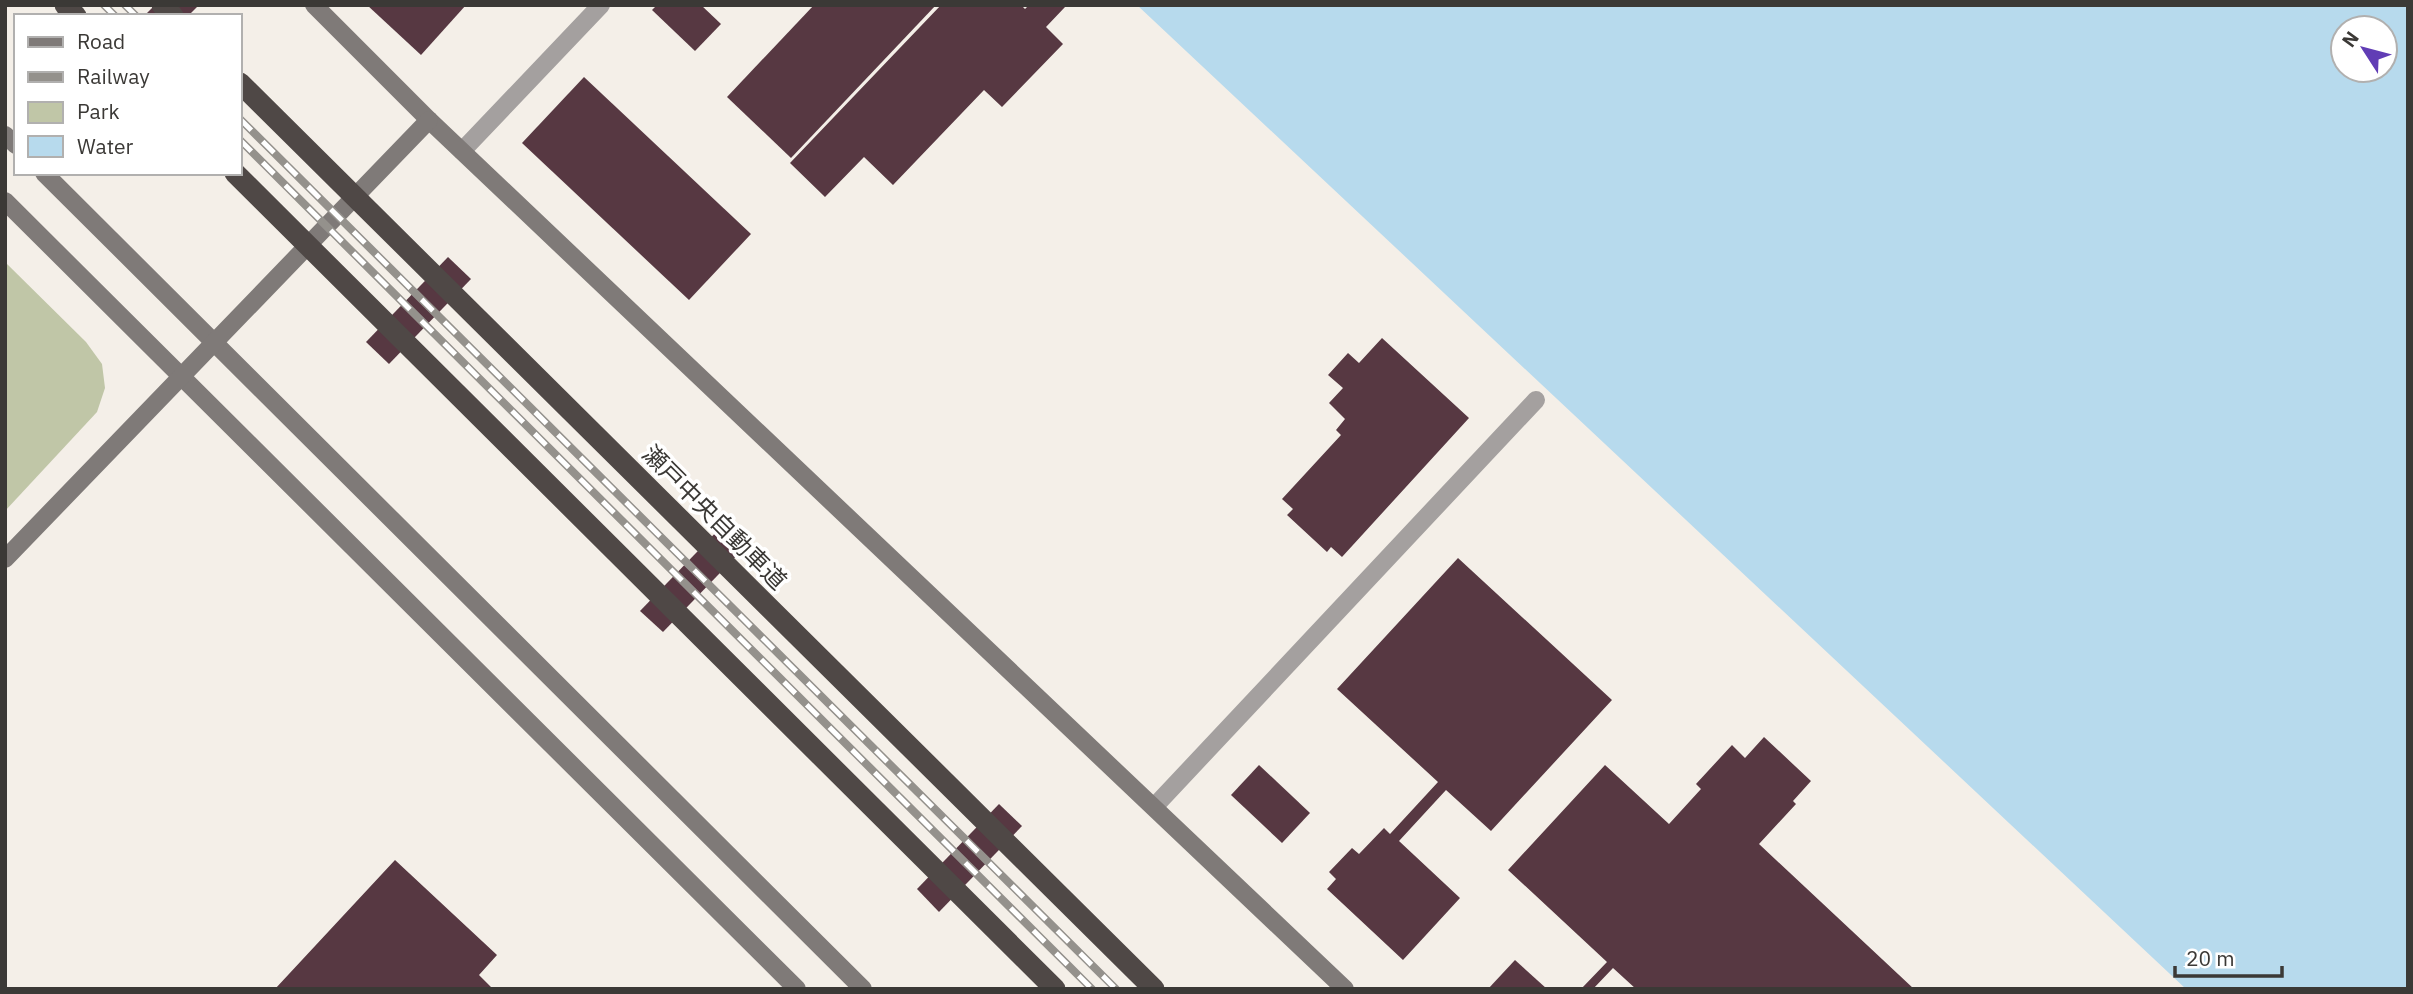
<svg xmlns="http://www.w3.org/2000/svg" width="2413" height="994" viewBox="0 0 2413 994" font-family="'IBM Plex Sans','Noto Sans JP',sans-serif">
	<style>
		.green { fill: #c0c6a7 }
		.water { fill: #b7daed; fill-rule: evenodd }
		.building { fill: #573842 }
		.lines { fill: none; stroke-linecap: round; stroke-linejoin: round }
		.lane { stroke: #a4a09f; stroke-width: 18 }
		.secondary { stroke: #7f7a78; stroke-width: 18 }
		.highway { stroke: #4f4846; stroke-width: 21 }
		.rail-casing { stroke: #94918c; stroke-width: 8 }
		.rail { stroke: #fff; stroke-width: 5; stroke-dasharray: 16; stroke-linecap: butt }
		.highway-bridge { stroke: #4f4846; stroke-width: 21 }
		.labels { text-anchor: middle; dominant-baseline: central; stroke-width: 7; stroke-linejoin: round; paint-order: stroke }
		.street-label { font-size: 24px; fill: #3b3936; stroke: #fff }
	</style>
	<rect width="100%" height="100%" fill="#f4efe8"/>
	<polygon class="green" points="5,262 86,342 102,364 105,388 97,412 5,511"/>
	<path class="water" d="M1137,5H2408V989H2186ZM2343,28H2385V70H2343Z"/>
	<g class="building">
		<polygon points="155,5 196,5 197,7 188,16 144,16"/>
		<polygon points="367,5 466,5 421,55"/>
		<polygon points="657,5 701,5 721,24 695,51 652,10"/>
		<polygon points="814,5 936,5 791,158 727,97"/>
		<polygon points="941,5 1021,5 1025,9 1029,5 1063,5 1065,7 1046,27 1063,44 1002,107 984,90 893,185 864,157 825,197 790,163"/>
		<polygon points="584,77 751,234 689,300 522,143"/>
		<polygon points="448,257 471,279 389,364 366,342"/>
		<polygon points="1382,338 1469,418 1342,557 1331,547 1327,552 1287,515 1293,509 1282,499 1341,435 1336,430 1345,419 1329,403 1343,388 1328,375 1348,353 1359,363"/>
		<polygon points="723,525 745,547 663,632 640,611"/>
		<polygon points="1458,558 1612,700 1491,831 1446,790 1399,841 1460,898 1403,960 1327,889 1336,879 1329,872 1352,848 1359,854 1384,828 1390,834 1438,782 1337,689"/>
		<polygon points="1764,737 1811,781 1793,801 1796,804 1759,844 1914,989 1636,989 1613,968 1593,989 1581,989 1607,962 1508,870 1605,765 1669,824 1701,789 1696,784 1732,745 1745,758"/>
		<polygon points="1259,765 1310,813 1282,843 1231,795"/>
		<polygon points="999,804 1022,826 939,912 917,889"/>
		<polygon points="395,860 497,955 479,975 493,989 275,989"/>
		<polygon points="1515,960 1547,989 1488,989"/>
	</g>
	<g class="lines">
		<g class="lane">
			<polyline points="462,151 601,5"/>
			<polyline points="1154,807 1536,400"/>
		</g>
		<g class="secondary">
			<polyline points="314,5 429,120 1345,989"/>
			<polyline points="5,135 16,145"/>
			<polyline points="44,173 863,989"/>
			<polyline points="5,201 797,989"/>
			<polyline points="5,559 429,120"/>
		</g>
		<g class="highway">
			<polyline points="65,5 76,16"/>
			<polyline points="162,5 173,16"/>
		</g>
		<defs>
			<g id="rail">
				<polyline points="104,5 115,16"/>
				<polyline points="125,5 136,16"/>
				<polyline points="240,119 1116,989"/>
				<polyline points="240,140 1092,989"/>
			</g>
		</defs>
		<use href="#rail" class="rail-casing"/>
		<use href="#rail" class="rail"/>
		<g class="highway-bridge">
			<polyline points="240,83 1154,989"/>
			<polyline points="235,173 1055,989"/>
		</g>
	</g>
	<g class="labels">
		<g class="street-label">
			<text transform="translate(715 517) rotate(45)">瀬戸中央自動車道</text>
		</g>
	</g>
	<rect width="2413" height="994" fill="none" stroke="#3b3936" stroke-width="14"/>
	<rect x="14" y="14" width="228" height="161" fill="#ffffff" stroke="#b1b0af" stroke-width="2"/>
	<rect x="28" y="37" width="35" height="10" fill="#7f7a78" stroke="#b1b0af" stroke-width="2"/>
	<text x="77" y="49" font-size="21" fill="#3b3936">Road</text>
	<rect x="28" y="72" width="35" height="10" fill="#94918c" stroke="#b1b0af" stroke-width="2"/>
	<text x="77" y="84" font-size="21" fill="#3b3936">Railway</text>
	<rect x="28" y="102" width="35" height="21" fill="#c0c6a7" stroke="#b1b0af" stroke-width="2"/>
	<text x="77" y="119" font-size="21" fill="#3b3936">Park</text>
	<rect x="28" y="136" width="35" height="21" fill="#b7daed" stroke="#b1b0af" stroke-width="2"/>
	<text x="77" y="154" font-size="21" fill="#3b3936">Water</text>
	<g transform="translate(2364 49) rotate(306)"><circle r="33" fill="#ffffff" stroke="#b1b0af" stroke-width="2"/>
	<path d="M0-5L12 26L0 18L-12 26Z" fill="#613db5"/>
	<text y="-10" font-size="19" font-weight="bold" text-anchor="middle" fill="#3b3936">N</text>
	</g>
	<path d="M2175 966v10h107v-10" fill="none" stroke="#3b3936" stroke-width="3.5"/>
	<text x="2186" y="966" font-size="21" fill="#3b3936" stroke="#ffffff" stroke-width="5" paint-order="stroke">20 m</text>
</svg>
